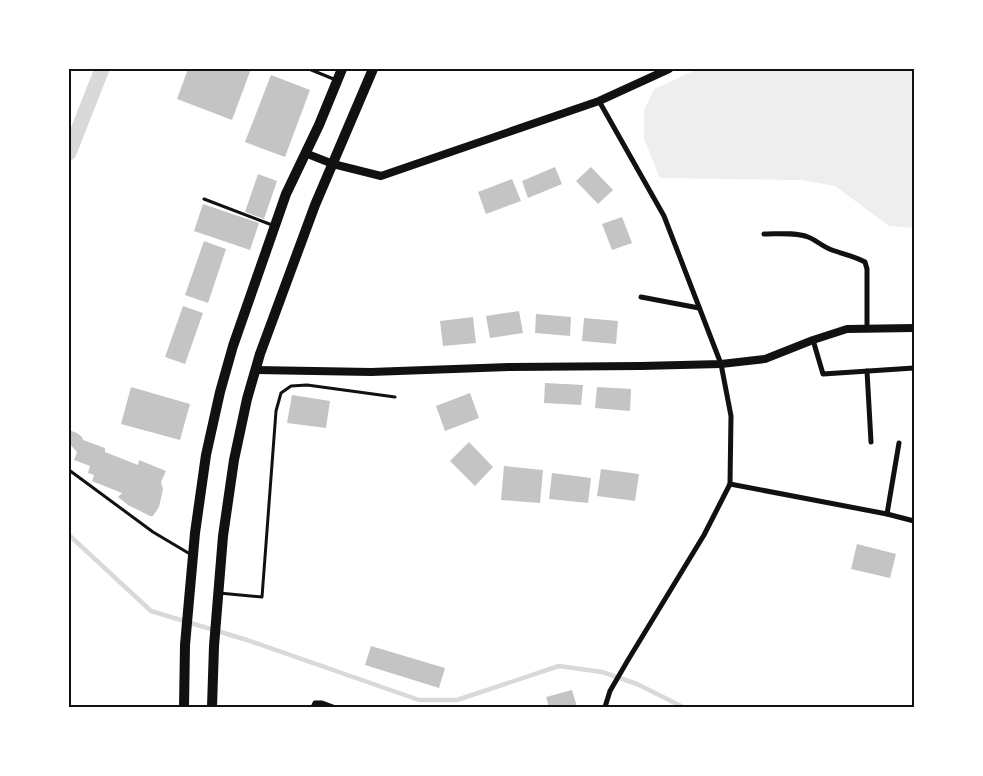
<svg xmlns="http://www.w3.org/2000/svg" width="983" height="776" viewBox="0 0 983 776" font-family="'Work Sans',sans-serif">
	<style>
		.green { fill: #eee }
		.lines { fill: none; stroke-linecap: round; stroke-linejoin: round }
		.stream { stroke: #d9d9d9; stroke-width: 4.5 }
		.canal { stroke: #d9d9d9; stroke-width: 15 }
		.building { fill: #c4c4c4 }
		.service { stroke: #111; stroke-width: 3 }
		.minor { stroke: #111; stroke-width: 5 }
		.tertiary { stroke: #111; stroke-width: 8 }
		.trunk { stroke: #111; stroke-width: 10 }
		.neatline { fill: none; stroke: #111; stroke-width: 2 }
	</style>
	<rect width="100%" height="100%" fill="#fff"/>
	<polygon class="green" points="698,69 914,69 914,228 889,226 835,186 802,180 660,178 644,139 644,110 654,89"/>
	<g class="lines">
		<polyline class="stream" points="69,535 151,611 247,640 419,700 457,700 559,666 602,672 637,684 683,707"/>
		<polyline class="canal" points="69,153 102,69"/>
	</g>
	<g class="building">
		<polygon points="188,69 251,69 232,120 177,99"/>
		<polygon points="271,75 310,90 285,157 245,142"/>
		<polygon points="555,167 562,184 528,198 522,181"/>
		<polygon points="591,167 613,190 598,204 576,181"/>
		<polygon points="258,174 277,181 264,219 245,212"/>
		<polygon points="512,179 521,201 486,214 478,192"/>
		<polygon points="203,204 259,223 250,250 194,231"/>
		<polygon points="622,217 632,243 612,250 602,224"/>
		<polygon points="204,241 226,249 208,303 185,295"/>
		<polygon points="183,306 203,313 185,364 165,357"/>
		<polygon points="519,311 523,333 490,338 486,316"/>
		<polygon points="536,314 571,317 570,336 535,333"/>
		<polygon points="473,317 476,343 443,346 440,321"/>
		<polygon points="584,318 618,321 616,344 582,341"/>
		<polygon points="545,383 583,385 581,405 544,403"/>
		<polygon points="131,387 190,404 180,440 121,424"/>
		<polygon points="597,387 631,389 630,411 595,408"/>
		<polygon points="470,393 479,418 445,431 436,406"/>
		<polygon points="292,395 330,401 326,428 287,423"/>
		<polygon points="69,430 77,433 82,437 83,440 105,448 105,452 138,465 139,460 166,471 161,482 163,489 159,507 153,516 150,516 128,505 118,497 122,493 92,481 94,475 88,473 90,466 74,460 77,452 69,443"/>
		<polygon points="469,442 493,467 475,486 450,461"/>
		<polygon points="504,466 543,470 540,503 501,500"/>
		<polygon points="601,469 639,474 635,501 597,496"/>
		<polygon points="552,473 591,478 588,503 549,499"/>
		<polygon points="857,544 896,554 890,578 851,569"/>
		<polygon points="371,646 445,668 439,688 365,665"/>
		<polygon points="572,690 577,707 549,707 546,697"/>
	</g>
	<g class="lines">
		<g class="service">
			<polyline points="309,69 336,80"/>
			<polyline points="204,199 272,225"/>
			<polyline points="69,470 153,532 190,554"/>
			<polyline points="219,593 262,597 276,411 281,393 291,386 307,385 395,397"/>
		</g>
		<g class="minor">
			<polyline points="599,101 664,216 721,364 731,416 730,484 704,535 628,660 610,691 605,707"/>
			<path d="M764,234C778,234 795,232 808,237C816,240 823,247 832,250C843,254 854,256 865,262L867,269V329"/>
			<polyline points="641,297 699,308"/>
			<polyline points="813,340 823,374 914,368"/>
			<polyline points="867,371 871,442"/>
			<polyline points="730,484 887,514 914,521"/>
			<polyline points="887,514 899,443"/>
			<polyline points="313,707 315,703 322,703 333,707"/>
		</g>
		<g class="tertiary">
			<polyline points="305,153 333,164 381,176 599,101 669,69"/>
			<polyline points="256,370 371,372 509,367 641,366 721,364 765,359 813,340 847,329 914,328"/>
		</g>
		<g class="trunk">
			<polyline points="184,707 185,645 195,533 206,455 220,392 233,346 286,194 319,125 342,69"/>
			<polyline points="212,707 214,646 223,536 234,460 247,399 260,354 315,205 373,69"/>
		</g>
	</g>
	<rect width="983" height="776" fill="none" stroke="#ffffff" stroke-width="140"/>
	<rect x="70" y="70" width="843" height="636" class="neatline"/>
</svg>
